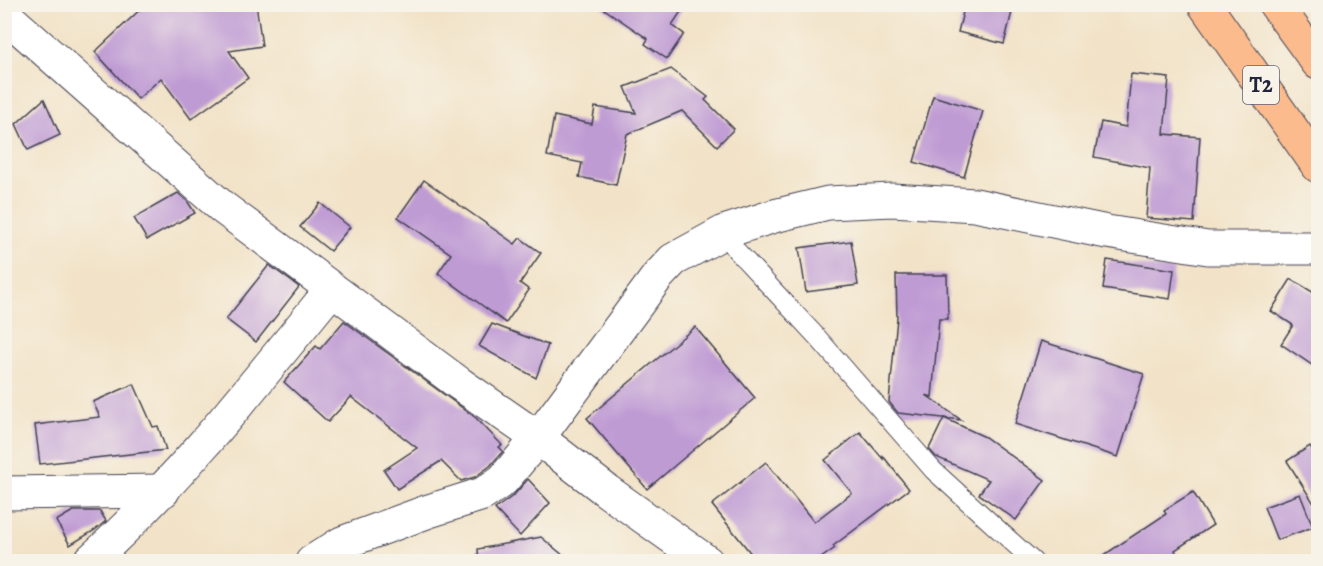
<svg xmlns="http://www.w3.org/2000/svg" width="1323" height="566" viewBox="0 0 1323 566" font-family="Alegreya,serif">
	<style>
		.building { fill: #bf9bd4 }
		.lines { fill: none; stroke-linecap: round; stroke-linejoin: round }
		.lane-casing { stroke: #413f50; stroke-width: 20 }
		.street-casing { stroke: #413f50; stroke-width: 35 }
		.highway-casing { stroke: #413f50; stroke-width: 35 }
		.lane { stroke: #fff; stroke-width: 18 }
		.street { stroke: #fff; stroke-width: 33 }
		.highway { stroke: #fbbb8c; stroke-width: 33 }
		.labels { text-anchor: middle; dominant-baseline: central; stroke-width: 5; stroke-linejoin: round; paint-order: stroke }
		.shield { fill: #f7f3e8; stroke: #62616f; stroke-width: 1.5 }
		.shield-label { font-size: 22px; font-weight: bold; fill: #22223b }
	</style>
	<rect width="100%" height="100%" fill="#f7f3e8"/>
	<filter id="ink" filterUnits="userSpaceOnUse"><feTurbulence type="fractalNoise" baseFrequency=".0167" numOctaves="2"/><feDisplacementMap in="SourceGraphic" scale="12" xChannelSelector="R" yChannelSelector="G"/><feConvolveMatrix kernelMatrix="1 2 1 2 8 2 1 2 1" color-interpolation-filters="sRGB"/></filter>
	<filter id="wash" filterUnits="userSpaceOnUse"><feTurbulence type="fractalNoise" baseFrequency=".008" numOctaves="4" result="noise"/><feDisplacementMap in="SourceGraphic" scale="24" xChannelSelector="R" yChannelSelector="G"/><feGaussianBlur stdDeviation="1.35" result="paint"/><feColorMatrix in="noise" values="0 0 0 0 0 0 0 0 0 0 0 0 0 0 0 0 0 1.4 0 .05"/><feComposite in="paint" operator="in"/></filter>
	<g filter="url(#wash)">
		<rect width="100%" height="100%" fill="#f2e3c8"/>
		<g id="blocks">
			<g class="building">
				<polygon points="146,4 256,4 262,46 229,51 248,78 191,119 161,78 138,99 95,52"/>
				<polygon points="597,4 686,4 672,25 684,34 667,59 645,44 648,39"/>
				<polygon points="965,4 1014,4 1004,44 958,32"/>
				<polygon points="671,69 708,97 705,100 734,129 717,146 682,111 627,134 616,185 579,177 582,163 547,156 554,116 592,124 595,107 636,113 625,87"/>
				<polygon points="1131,74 1169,78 1164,134 1200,137 1194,222 1146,218 1150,168 1094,157 1101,122 1126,127"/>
				<polygon points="933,96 983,111 964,177 914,162"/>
				<polygon points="44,99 60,135 28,150 16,124"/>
				<polygon points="424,180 515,244 520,238 541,253 520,283 529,290 506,323 438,273 451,254 398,217"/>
				<polygon points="178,193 188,202 195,213 147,240 134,218"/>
				<polygon points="320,203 350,227 330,251 300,227"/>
				<polygon points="851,241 858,285 806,292 799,248"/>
				<polygon points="1107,260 1174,270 1170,299 1103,289"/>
				<polygon points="269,265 299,287 256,342 226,319"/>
				<polygon points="896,275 947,275 948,319 939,319 932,397 926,395 961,420 898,413 889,402 897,318"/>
				<polygon points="1291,279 1314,293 1318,286 1318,369 1281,344 1293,325 1271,311"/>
				<polygon points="344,321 476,418 502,445 499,447 503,451 490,466 475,477 461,481 441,461 397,489 384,470 417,448 351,397 328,422 284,382 316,346 320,349"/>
				<polygon points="492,324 548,345 536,378 479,346"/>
				<polygon points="695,327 755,398 647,489 587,418"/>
				<polygon points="1041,341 1144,374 1118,457 1015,424"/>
				<polygon points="134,384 153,427 158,426 166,450 40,464 35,425 100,417 93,402"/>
				<polygon points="944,418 985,437 1045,480 1016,520 979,494 989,480 936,457 929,449"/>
				<polygon points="860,432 883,459 883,456 909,489 833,546 835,548 817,561 757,561 712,505 766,462 814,522 852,493 825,460"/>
				<polygon points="1310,446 1318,460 1318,510 1287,461"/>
				<polygon points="528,479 550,503 520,536 495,509 514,495"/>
				<polygon points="1193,492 1213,525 1175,550 1179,561 1095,561 1166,514 1164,510"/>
				<polygon points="1300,494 1313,527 1277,540 1264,507"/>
				<polygon points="73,511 100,511 106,521 95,530 70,545 56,521"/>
				<polygon points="541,537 570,561 479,561 478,549"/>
			</g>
		</g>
	</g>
	<g filter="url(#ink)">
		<use href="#blocks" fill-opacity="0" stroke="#413f50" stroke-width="1.5"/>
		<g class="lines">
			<defs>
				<polyline id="lane" points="724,232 736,250 818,338 933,470 1034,562"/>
				<g id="street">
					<polyline points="4,14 222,207 460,384 538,438 607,491 707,562"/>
					<polyline points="4,493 163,491"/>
					<path d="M89,562C180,480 255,383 332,289"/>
					<polyline points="312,562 342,543 429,511 483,494 503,480 538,438 658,276 673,260 724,232 774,216 828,203 892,200 975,205 1107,232 1208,248 1318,248"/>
				</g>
				<g id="highway">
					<polyline points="1204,4 1318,166"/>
					<polyline points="1275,4 1318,63"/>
				</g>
			</defs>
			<use href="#lane" class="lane-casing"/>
			<use href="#street" class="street-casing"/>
			<use href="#highway" class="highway-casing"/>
			<use href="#lane" class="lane"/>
			<use href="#street" class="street"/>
			<use href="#highway" class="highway"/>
		</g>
	</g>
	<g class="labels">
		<rect class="shield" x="1243" y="66" width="36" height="38" rx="4.5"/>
		<g class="shield-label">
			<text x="1261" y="85">T2</text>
		</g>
	</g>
	<rect width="1323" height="566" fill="none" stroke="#f7f3e8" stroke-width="24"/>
</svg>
